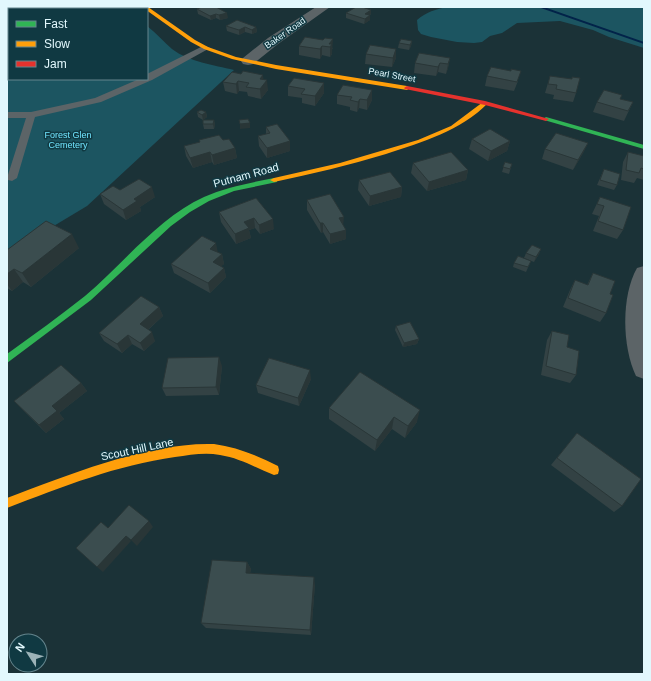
<svg xmlns="http://www.w3.org/2000/svg" width="651" height="681" viewBox="0 0 651 681" font-family="Helvetica,sans-serif">
	<style>
		.green { fill: #1c5561 }
		.lines { fill: none; stroke-linecap: round; stroke-linejoin: round }
		.stream { fill: #022349; fill-rule: evenodd }
		.lane { fill: #5c6467; fill-rule: evenodd }
		.street { fill: #5c6467; fill-rule: evenodd }
		.fast { fill: #30b455; fill-rule: evenodd }
		.slow { fill: #ff9f0a; fill-rule: evenodd }
		.jam { fill: #e5322d; fill-rule: evenodd }
		.wall { fill: #334244 }
		.shaded-wall { fill: #293637 }
		.building { fill: #3b4d4f; stroke: #293637 }
		.labels { text-anchor: middle; dominant-baseline: central; stroke-width: 3; stroke-linejoin: round; paint-order: stroke }
		.far-street-label { font-size: 9px; fill: #e2f8fd; stroke: #103942 }
		.far-park-label { font-size: 9px; fill: #70e4fe; stroke: #103942 }
		.street-label { font-size: 11px; fill: #e2f8fd; stroke: #103942 }
	</style>
	<rect width="100%" height="100%" fill="#1b3237"/>
	<g class="green">
		<path d="M7,7H124L127,9H9V79H147V26C156,33 164,42 172,49C189,62 214,65 234,70L87,206L7,254Z"/>
		<path d="M448,7H644V48L609,37L593,30L560,21L517,23L502,33L490,36L482,42L474,43L457,42L431,37L421,34L418,30L417,20C426,12 436,9 448,7Z"/>
	</g>
	<g class="lines">
		<polygon class="stream" points="538,7 544,7 644,42 644,44"/>
		<g class="lane">
			<polygon points="7,7 13,7 7,10"/>
			<polygon points="126,7 135,7 133,9 124,9"/>
			<rect x="7" y="21" width="2" height="5"/>
			<polygon points="203,46 206,46 210,48 152,80 101,102 35,117 17,178 12,181 8,180 7,178 26,118 7,118 7,112 31,112 95,98 139,79 147,79 147,74"/>
			<polygon points="9,69 9,76 7,77 7,70"/>
		</g>
		<g class="street">
			<polygon points="316,7 330,7 278,44 253,64 248,65 243,64 241,61 243,58 268,38"/>
			<path d="M644,266V379L636,376C622,347 621,296 637,268Z"/>
		</g>
		<g class="fast">
			<polygon points="546,117 644,145 644,149 544,120 543,119"/>
			<path d="M274,178H277V182L234,191L209,201L190,212L171,226L91,300L7,363V354C33,335 60,316 85,296C123,264 158,218 204,197C226,187 250,183 274,178Z"/>
		</g>
		<g class="slow">
			<polygon points="142,7 148,7 195,40 208,47 236,57 276,65 407,86 410,88 407,90 276,69 232,59 204,49 191,42"/>
			<path d="M483,102L488,103C461,131 422,142 386,154C349,165 312,174 274,182L270,180L274,178L340,163L418,140L451,126Z"/>
			<path d="M214,444C237,447 258,456 278,466L279,470L278,474L274,475C256,468 240,458 220,455C205,452 190,455 175,457C117,465 62,487 7,508V498C68,475 148,442 214,444Z"/>
		</g>
		<polygon class="jam" points="407,86 485,101 549,119 546,121 485,105 405,89 404,88"/>
	</g>
	<g class="wall">
		<polygon points="202,7 228,18 220,20 216,18 211,20 198,14 197,9"/>
		<polygon points="371,10 371,14 370,15 370,20 364,24 346,18 346,13"/>
		<polygon points="226,26 256,27 257,32 252,34 245,32 239,35 227,31"/>
		<polygon points="305,37 333,48 332,49 332,54 330,57 322,55 320,59 299,55 299,46"/>
		<polygon points="412,41 411,46 409,50 398,48 399,43"/>
		<polygon points="366,54 396,58 392,67 365,64"/>
		<polygon points="450,58 448,68 446,74 438,72 436,76 414,73 415,63"/>
		<polygon points="487,76 518,81 514,91 485,86"/>
		<polygon points="550,76 576,93 573,102 553,99 554,95 545,93"/>
		<polygon points="264,79 268,90 261,99 248,96 247,92 239,91 237,94 225,91 223,82"/>
		<polygon points="324,83 324,93 315,106 302,103 302,98 288,96 288,86"/>
		<polygon points="337,95 372,100 367,110 359,108 357,112 350,110 350,107 337,104"/>
		<polygon points="620,99 633,102 624,121 593,112 597,102"/>
		<polygon points="197,112 206,112 207,117 203,120 198,117"/>
		<polygon points="214,120 215,125 214,129 204,129 203,124"/>
		<polygon points="266,127 290,141 290,151 267,158 259,146 258,136 266,134"/>
		<polygon points="472,139 510,141 507,151 488,161 469,149"/>
		<polygon points="199,140 223,140 235,148 237,158 214,165 212,162 193,168 186,156 184,146 200,142"/>
		<polygon points="588,143 583,153 573,170 542,159 545,149"/>
		<polygon points="628,152 644,156 644,180 637,178 634,183 621,180 623,162"/>
		<polygon points="505,162 512,164 509,174 502,172"/>
		<polygon points="413,163 468,170 466,180 427,191 411,173"/>
		<polygon points="604,169 617,185 614,190 597,185"/>
		<polygon points="359,180 402,187 401,197 369,206 358,190"/>
		<polygon points="120,190 155,197 140,207 141,211 126,220 104,204 100,194"/>
		<polygon points="600,197 623,230 617,239 593,231 599,216 592,214"/>
		<polygon points="256,198 274,229 260,234 255,228 249,230 251,238 236,244 221,222 219,212"/>
		<polygon points="307,200 343,225 346,239 330,244 323,232 321,233 307,210"/>
		<polygon points="79,248 31,287 23,282 12,291 7,288 7,250"/>
		<polygon points="541,249 539,254 534,262 524,258 526,253"/>
		<polygon points="222,254 224,264 221,266 224,268 226,277 210,293 174,273 171,264"/>
		<polygon points="531,261 526,272 513,267 514,263"/>
		<polygon points="593,273 610,294 606,313 600,322 563,307 570,290 575,280 587,285"/>
		<polygon points="159,307 163,316 148,330 155,341 144,351 132,344 122,353 104,341 99,333"/>
		<polygon points="396,326 419,339 417,344 403,347 395,330"/>
		<polygon points="552,331 576,375 570,383 541,375 547,340"/>
		<polygon points="222,366 219,395 166,396 162,388"/>
		<polygon points="360,372 417,422 405,438 392,429 375,451 329,419 329,408"/>
		<polygon points="311,379 299,406 258,393 256,385"/>
		<polygon points="81,383 87,391 59,413 64,419 46,433 14,401"/>
		<polygon points="577,433 622,506 614,512 551,465"/>
		<polygon points="247,562 251,569 250,573 315,584 311,635 206,628 201,623"/>
	</g>
	<g class="shaded-wall">
		<polygon points="371,10 371,14 365,19 365,14"/>
		<polygon points="227,13 228,18 220,20 219,15"/>
		<polygon points="216,14 216,18 211,20 210,16"/>
		<polygon points="370,15 370,20 364,24 365,19"/>
		<polygon points="245,27 245,32 239,35 239,30"/>
		<polygon points="256,27 257,32 252,34 252,30"/>
		<polygon points="333,39 332,54 330,57 330,47 329,44"/>
		<polygon points="412,41 411,46 409,50 410,45"/>
		<polygon points="322,46 322,55 320,59 320,49"/>
		<polygon points="396,49 396,58 392,67 393,58"/>
		<polygon points="450,58 448,68 446,74 448,64"/>
		<polygon points="440,63 438,72 436,76 438,67"/>
		<polygon points="263,75 264,84 267,80 268,90 261,99 260,89 260,79"/>
		<polygon points="238,81 239,91 237,94 236,84"/>
		<polygon points="324,83 324,93 315,106 315,96"/>
		<polygon points="372,90 372,100 367,110 367,100"/>
		<polygon points="360,99 359,108 357,112 358,102"/>
		<polygon points="206,112 207,117 203,120 202,115"/>
		<polygon points="214,120 215,125 214,129 213,124"/>
		<polygon points="250,123 250,128 240,129 240,124"/>
		<polygon points="290,141 290,151 267,158 267,148"/>
		<polygon points="510,141 507,151 488,161 491,151"/>
		<polygon points="588,143 583,153 573,170 578,160"/>
		<polygon points="235,148 237,158 214,165 212,155"/>
		<polygon points="210,152 212,162 193,168 190,158"/>
		<polygon points="468,170 466,180 427,191 429,182"/>
		<polygon points="152,187 155,197 140,207 141,211 126,220 123,210 134,199"/>
		<polygon points="402,187 401,197 369,206 370,196"/>
		<polygon points="344,217 343,227 339,218"/>
		<polygon points="254,218 255,228 249,230 251,238 236,244 235,234 244,222"/>
		<polygon points="273,219 274,229 260,234 259,225"/>
		<polygon points="320,223 323,223 323,232 321,233"/>
		<polygon points="346,230 346,239 330,244 330,234"/>
		<polygon points="72,234 79,248 31,287 22,273"/>
		<polygon points="216,243 218,253 210,249"/>
		<polygon points="541,249 539,254 534,262 536,257"/>
		<polygon points="222,254 224,264 215,272 213,262"/>
		<polygon points="224,268 226,277 210,293 208,283"/>
		<polygon points="14,269 23,282 12,291 7,284 7,274"/>
		<polygon points="159,307 163,316 144,333 140,324"/>
		<polygon points="152,332 155,341 144,351 140,343"/>
		<polygon points="128,335 132,344 122,353 117,344"/>
		<polygon points="419,339 417,344 403,347 404,343"/>
		<polygon points="219,357 222,366 219,395 216,387"/>
		<polygon points="310,370 311,379 299,406 298,398"/>
		<polygon points="81,383 87,391 59,413 64,419 46,433 39,425 52,406"/>
		<polygon points="420,410 417,422 405,438 408,426"/>
		<polygon points="394,417 392,429 375,451 377,440"/>
		<polygon points="149,521 153,527 137,546 131,540"/>
		<polygon points="126,536 131,541 103,572 97,567"/>
		<polygon points="247,562 251,569 249,580 246,573"/>
		<polygon points="314,577 315,584 311,635 310,630"/>
	</g>
	<g class="building">
		<polygon points="202,7 216,7 227,13 219,15 216,14 210,16 197,9"/>
		<polygon points="356,7 362,7 371,10 365,14 370,15 365,19 346,13"/>
		<polygon points="237,20 256,27 252,30 245,27 239,30 226,26"/>
		<polygon points="305,37 323,40 325,38 333,39 329,44 332,44 330,47 322,46 320,49 299,46"/>
		<polygon points="401,39 412,41 410,45 399,43"/>
		<polygon points="370,45 396,49 393,58 366,54"/>
		<polygon points="419,53 450,58 448,64 440,63 438,67 415,63"/>
		<polygon points="491,67 511,71 511,69 521,71 517,82 487,76"/>
		<polygon points="243,71 263,75 260,79 267,80 260,89 246,87 249,83 238,81 236,84 223,82 232,72 241,74"/>
		<polygon points="550,76 572,79 572,77 580,78 576,93 556,89 557,85 548,84"/>
		<polygon points="294,78 324,83 315,96 301,94 305,89 288,86"/>
		<polygon points="343,85 372,90 367,100 360,99 358,102 350,100 352,97 337,95"/>
		<polygon points="604,90 622,95 620,99 633,102 628,111 597,102"/>
		<polygon points="201,110 206,112 202,115 197,112"/>
		<polygon points="248,119 250,123 240,124 239,120"/>
		<polygon points="203,120 214,120 213,124 203,124"/>
		<polygon points="277,124 290,141 267,148 258,136 270,133 266,127"/>
		<polygon points="490,129 510,141 491,151 472,139"/>
		<polygon points="556,133 588,143 578,160 545,149"/>
		<polygon points="219,135 223,140 229,139 235,148 212,155 210,152 190,158 184,146 200,142 199,140"/>
		<polygon points="451,152 468,170 429,182 413,163"/>
		<polygon points="628,152 644,156 644,169 641,168 639,173 626,170"/>
		<polygon points="505,162 512,164 510,169 503,167"/>
		<polygon points="604,169 620,174 617,185 600,180"/>
		<polygon points="390,172 402,187 370,196 359,180"/>
		<polygon points="139,179 152,187 134,199 137,201 123,210 100,194 113,186 120,190"/>
		<polygon points="330,194 344,217 339,218 346,230 330,234 323,223 320,223 307,200"/>
		<polygon points="600,197 631,207 623,230 598,221 604,206 597,204"/>
		<polygon points="256,198 273,219 259,225 254,218 244,222 249,228 235,234 219,212"/>
		<polygon points="46,221 72,234 22,273 14,269 7,274 7,250"/>
		<polygon points="202,236 216,243 210,249 222,254 213,262 224,268 208,283 171,264"/>
		<polygon points="532,245 541,249 536,257 526,253"/>
		<polygon points="518,256 531,261 528,267 514,263"/>
		<polygon points="593,273 615,281 610,294 613,295 606,313 568,298 575,280 588,285"/>
		<polygon points="141,296 159,307 140,324 152,332 140,343 128,335 117,344 99,333"/>
		<polygon points="410,322 419,339 404,343 396,326"/>
		<polygon points="552,331 569,335 567,347 579,351 576,375 546,366"/>
		<polygon points="219,357 216,387 162,388 168,358"/>
		<polygon points="269,358 310,370 298,398 256,385"/>
		<polygon points="61,365 81,383 52,406 57,411 39,425 14,401"/>
		<polygon points="360,372 420,410 408,426 394,417 377,440 329,408"/>
		<polygon points="577,433 641,479 622,506 557,458"/>
		<polygon points="129,505 149,521 131,540 126,536 97,567 76,548 101,522 108,528"/>
		<polygon points="212,560 247,562 246,573 314,577 310,630 201,623"/>
	</g>
	<g class="labels">
		<g class="far-street-label">
			<text transform="translate(285 33) rotate(-35)">Baker Road</text>
			<text transform="translate(392 75) rotate(10)">Pearl Street</text>
		</g>
		<g class="far-park-label">
			<text x="68" y="135">Forest Glen<tspan x="68" dy="10">Cemetery</tspan></text>
		</g>
		<g class="street-label">
			<text transform="translate(246 175) rotate(-15)">Putnam Road</text>
			<text transform="translate(137 449) rotate(-12)">Scout Hill Lane</text>
		</g>
	</g>
	<rect width="651" height="681" fill="none" stroke="#e2f8fd" stroke-width="16"/>
	<rect x="8" y="8" width="140" height="72" fill="#103942" stroke="#64858d"/>
	<rect x="16" y="21" width="20" height="6" fill="#30b455" stroke="#64858d"/>
	<text x="44" y="28" font-size="12" fill="#e2f8fd">Fast</text>
	<rect x="16" y="41" width="20" height="6" fill="#ff9f0a" stroke="#64858d"/>
	<text x="44" y="48" font-size="12" fill="#e2f8fd">Slow</text>
	<rect x="16" y="61" width="20" height="6" fill="#e5322d" stroke="#64858d"/>
	<text x="44" y="68" font-size="12" fill="#e2f8fd">Jam</text>
	<g transform="translate(28 653) rotate(306)"><circle r="19" fill="#103942" stroke="#64858d"/>
	<path d="M0-3L7 15L0 10L-7 15Z" fill="#9cb3b8"/>
	<text y="-6" font-size="11" font-weight="bold" text-anchor="middle" fill="#e2f8fd">N</text>
	</g>
</svg>
